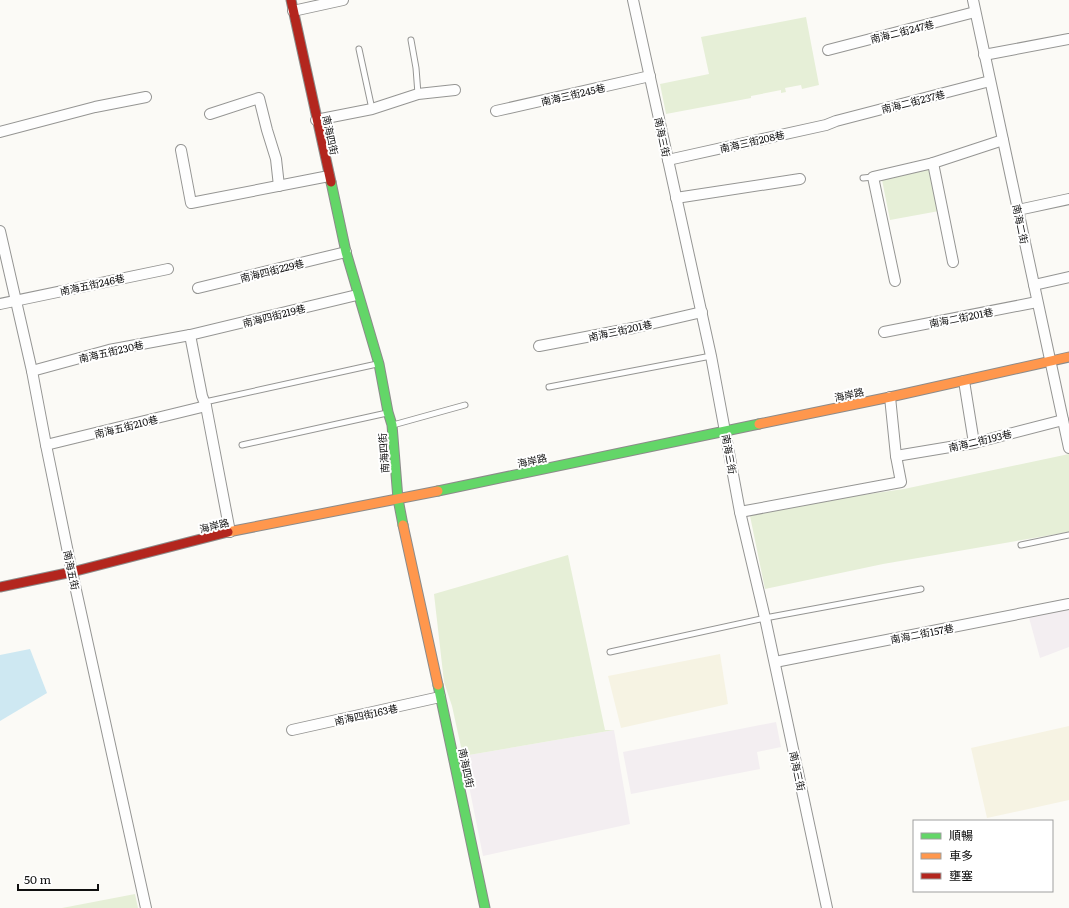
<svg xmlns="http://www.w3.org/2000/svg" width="1069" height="908" viewBox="0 0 1069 908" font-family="Literata,'Noto Sans TC',serif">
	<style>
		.industrial { fill: #f3eef1 }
		.farmland { fill: #f6f3e3 }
		.green { fill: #e6efd7 }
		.water { fill: #cee8f2 }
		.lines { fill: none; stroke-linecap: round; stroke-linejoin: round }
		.lane-casing { stroke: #959593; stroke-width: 7 }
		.street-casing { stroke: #959593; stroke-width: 12 }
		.fast-casing { stroke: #8c8b8a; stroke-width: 11 }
		.slow-casing { stroke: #8c8b8a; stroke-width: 11 }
		.jam-casing { stroke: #8c8b8a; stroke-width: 11 }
		.lane { stroke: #fefefe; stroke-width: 5 }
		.street { stroke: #fefefe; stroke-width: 10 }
		.fast { stroke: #63d668; stroke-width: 9 }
		.slow { stroke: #ff974d; stroke-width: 9 }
		.jam { stroke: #b3261e; stroke-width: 9 }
		.labels { text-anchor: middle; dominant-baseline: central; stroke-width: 4; stroke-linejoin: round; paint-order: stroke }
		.street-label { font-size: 10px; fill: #0f0f0f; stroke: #fff }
	</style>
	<rect width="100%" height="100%" fill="#fbfaf6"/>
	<g class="industrial">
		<polygon points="1069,606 1069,647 1040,658 1028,614"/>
		<polygon points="776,722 781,747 757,752 760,769 631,794 623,752"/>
		<polygon points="614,730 630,824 483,856 463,756"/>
	</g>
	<g class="farmland">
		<polygon points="720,654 728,704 621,728 608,676"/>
		<polygon points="1069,726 1069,800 987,818 971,748"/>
	</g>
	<g class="green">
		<polygon points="806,17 819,85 802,89 801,85 785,88 786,92 781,93 781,90 751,96 751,98 666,114 660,84 709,74 701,37"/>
		<polygon points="928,167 939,211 890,220 882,180"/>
		<polygon points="1069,454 1069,532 883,564 765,589 749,511 904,489"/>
		<polygon points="568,555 605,730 614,730 463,756 452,706 444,682 434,594"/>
		<polygon points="135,894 138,908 62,908"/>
	</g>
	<polygon class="water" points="30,649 47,693 0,721 0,655"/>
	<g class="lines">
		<defs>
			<g id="lane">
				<polyline points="411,40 416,68 418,94"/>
				<polyline points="359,49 372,109"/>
				<polyline points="863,178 873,177"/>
				<polyline points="549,387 711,356"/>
				<polyline points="205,402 377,364"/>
				<polyline points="393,425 465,405"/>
				<polyline points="242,445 387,413"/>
				<polyline points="1021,545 1069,535"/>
				<polyline points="610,652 765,618 921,589"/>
			</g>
			<g id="street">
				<polyline points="633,0 711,356 740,512 765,618 827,908"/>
				<polyline points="973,0 1069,448"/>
				<polyline points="293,11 343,0"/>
				<polyline points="828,50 975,12"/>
				<polyline points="984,55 1069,39"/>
				<polyline points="496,111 650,76"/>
				<polyline points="210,114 259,98 267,130 276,159 279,186"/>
				<polyline points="316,120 372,109 418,94 455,90"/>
				<polyline points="0,132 95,107 146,97"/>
				<polyline points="181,150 191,203 329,176"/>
				<polyline points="668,160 826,125 836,121 990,81"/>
				<polyline points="933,163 953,262"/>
				<polyline points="676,198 800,179"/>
				<polyline points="1018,210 1069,199"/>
				<polyline points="0,231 32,371 46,445 72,572 146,908"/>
				<polyline points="895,281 873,177 933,163 1003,140"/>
				<polyline points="1034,285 1069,277"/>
				<polyline points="198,288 346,252"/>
				<polyline points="0,304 168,269"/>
				<polyline points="884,332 1037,302"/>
				<polyline points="190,335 202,396 206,406 230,532"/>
				<polyline points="539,346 633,328 702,312"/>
				<polyline points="32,371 109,350 190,335 357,295"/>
				<polyline points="964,381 974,443"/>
				<polyline points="46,445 206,406"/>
				<polyline points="896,456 974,443 1063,420"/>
				<polyline points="740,512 901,482 896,456 890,397"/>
				<polyline points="775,662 1069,604"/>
				<polyline points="292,730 440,697"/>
			</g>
			<g id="fast">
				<polyline points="331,182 346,252 379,364 388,412 392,425 398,499 403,525"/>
				<polyline points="438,491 759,424"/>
				<polyline points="438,685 485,908"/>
			</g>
			<g id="slow">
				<polyline points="759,424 890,397 1069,357"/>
				<polyline points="403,525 438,685"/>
				<polyline points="228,532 438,491"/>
			</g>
			<g id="jam">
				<polyline points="291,0 331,182"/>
				<polyline points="0,587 72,572 228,532"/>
			</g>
		</defs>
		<use href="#lane" class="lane-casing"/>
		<use href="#street" class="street-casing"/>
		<use href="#fast" class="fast-casing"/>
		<use href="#slow" class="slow-casing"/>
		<use href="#jam" class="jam-casing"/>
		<use href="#lane" class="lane"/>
		<use href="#street" class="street"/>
		<use href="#fast" class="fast"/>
		<use href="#slow" class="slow"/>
		<use href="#jam" class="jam"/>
	</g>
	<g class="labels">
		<g class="street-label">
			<text transform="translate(902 31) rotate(-14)">南海二街247巷</text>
			<text transform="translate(573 94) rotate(-13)">南海三街245巷</text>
			<text transform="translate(913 101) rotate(-14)">南海二街237巷</text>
			<text transform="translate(331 135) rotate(78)">南海四街</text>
			<text transform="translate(663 137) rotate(78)">南海三街</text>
			<text transform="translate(752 141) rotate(-13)">南海三街208巷</text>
			<text transform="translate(1021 224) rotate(78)">南海二街</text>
			<text transform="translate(272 270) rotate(-14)">南海四街229巷</text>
			<text transform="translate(92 284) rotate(-12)">南海五街246巷</text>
			<text transform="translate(274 315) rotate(-14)">南海四街219巷</text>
			<text transform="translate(961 317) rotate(-11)">南海二街201巷</text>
			<text transform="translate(620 330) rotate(-12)">南海三街201巷</text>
			<text transform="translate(111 351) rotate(-13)">南海五街230巷</text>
			<text transform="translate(849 394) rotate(-12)">海岸路</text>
			<text transform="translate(126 426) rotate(-14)">南海五街210巷</text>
			<text transform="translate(980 440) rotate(-13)">南海二街193巷</text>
			<text transform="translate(383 453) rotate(-94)">南海四街</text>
			<text transform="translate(730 454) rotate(80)">南海三街</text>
			<text transform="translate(532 460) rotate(-12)">海岸路</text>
			<text transform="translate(214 525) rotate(-14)">海岸路</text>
			<text transform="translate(72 570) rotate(78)">南海五街</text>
			<text transform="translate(922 633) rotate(-11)">南海二街157巷</text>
			<text transform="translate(366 714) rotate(-12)">南海四街163巷</text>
			<text transform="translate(467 768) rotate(78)">南海四街</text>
			<text transform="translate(798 771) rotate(78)">南海三街</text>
		</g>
	</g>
	<rect x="913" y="820" width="140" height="72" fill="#ffffff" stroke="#9f9f9f"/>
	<rect x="921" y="833" width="20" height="6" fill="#63d668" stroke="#9f9f9f"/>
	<text x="949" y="840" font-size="12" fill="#0f0f0f">順暢</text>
	<rect x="921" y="853" width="20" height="6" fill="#ff974d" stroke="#9f9f9f"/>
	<text x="949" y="860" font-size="12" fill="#0f0f0f">車多</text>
	<rect x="921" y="873" width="20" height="6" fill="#b3261e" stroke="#9f9f9f"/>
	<text x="949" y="880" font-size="12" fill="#0f0f0f">壅塞</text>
	<path d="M18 884v6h80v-6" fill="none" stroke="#0f0f0f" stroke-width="2"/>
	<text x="24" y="884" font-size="12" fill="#0f0f0f" stroke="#ffffff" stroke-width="3" paint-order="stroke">50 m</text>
</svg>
